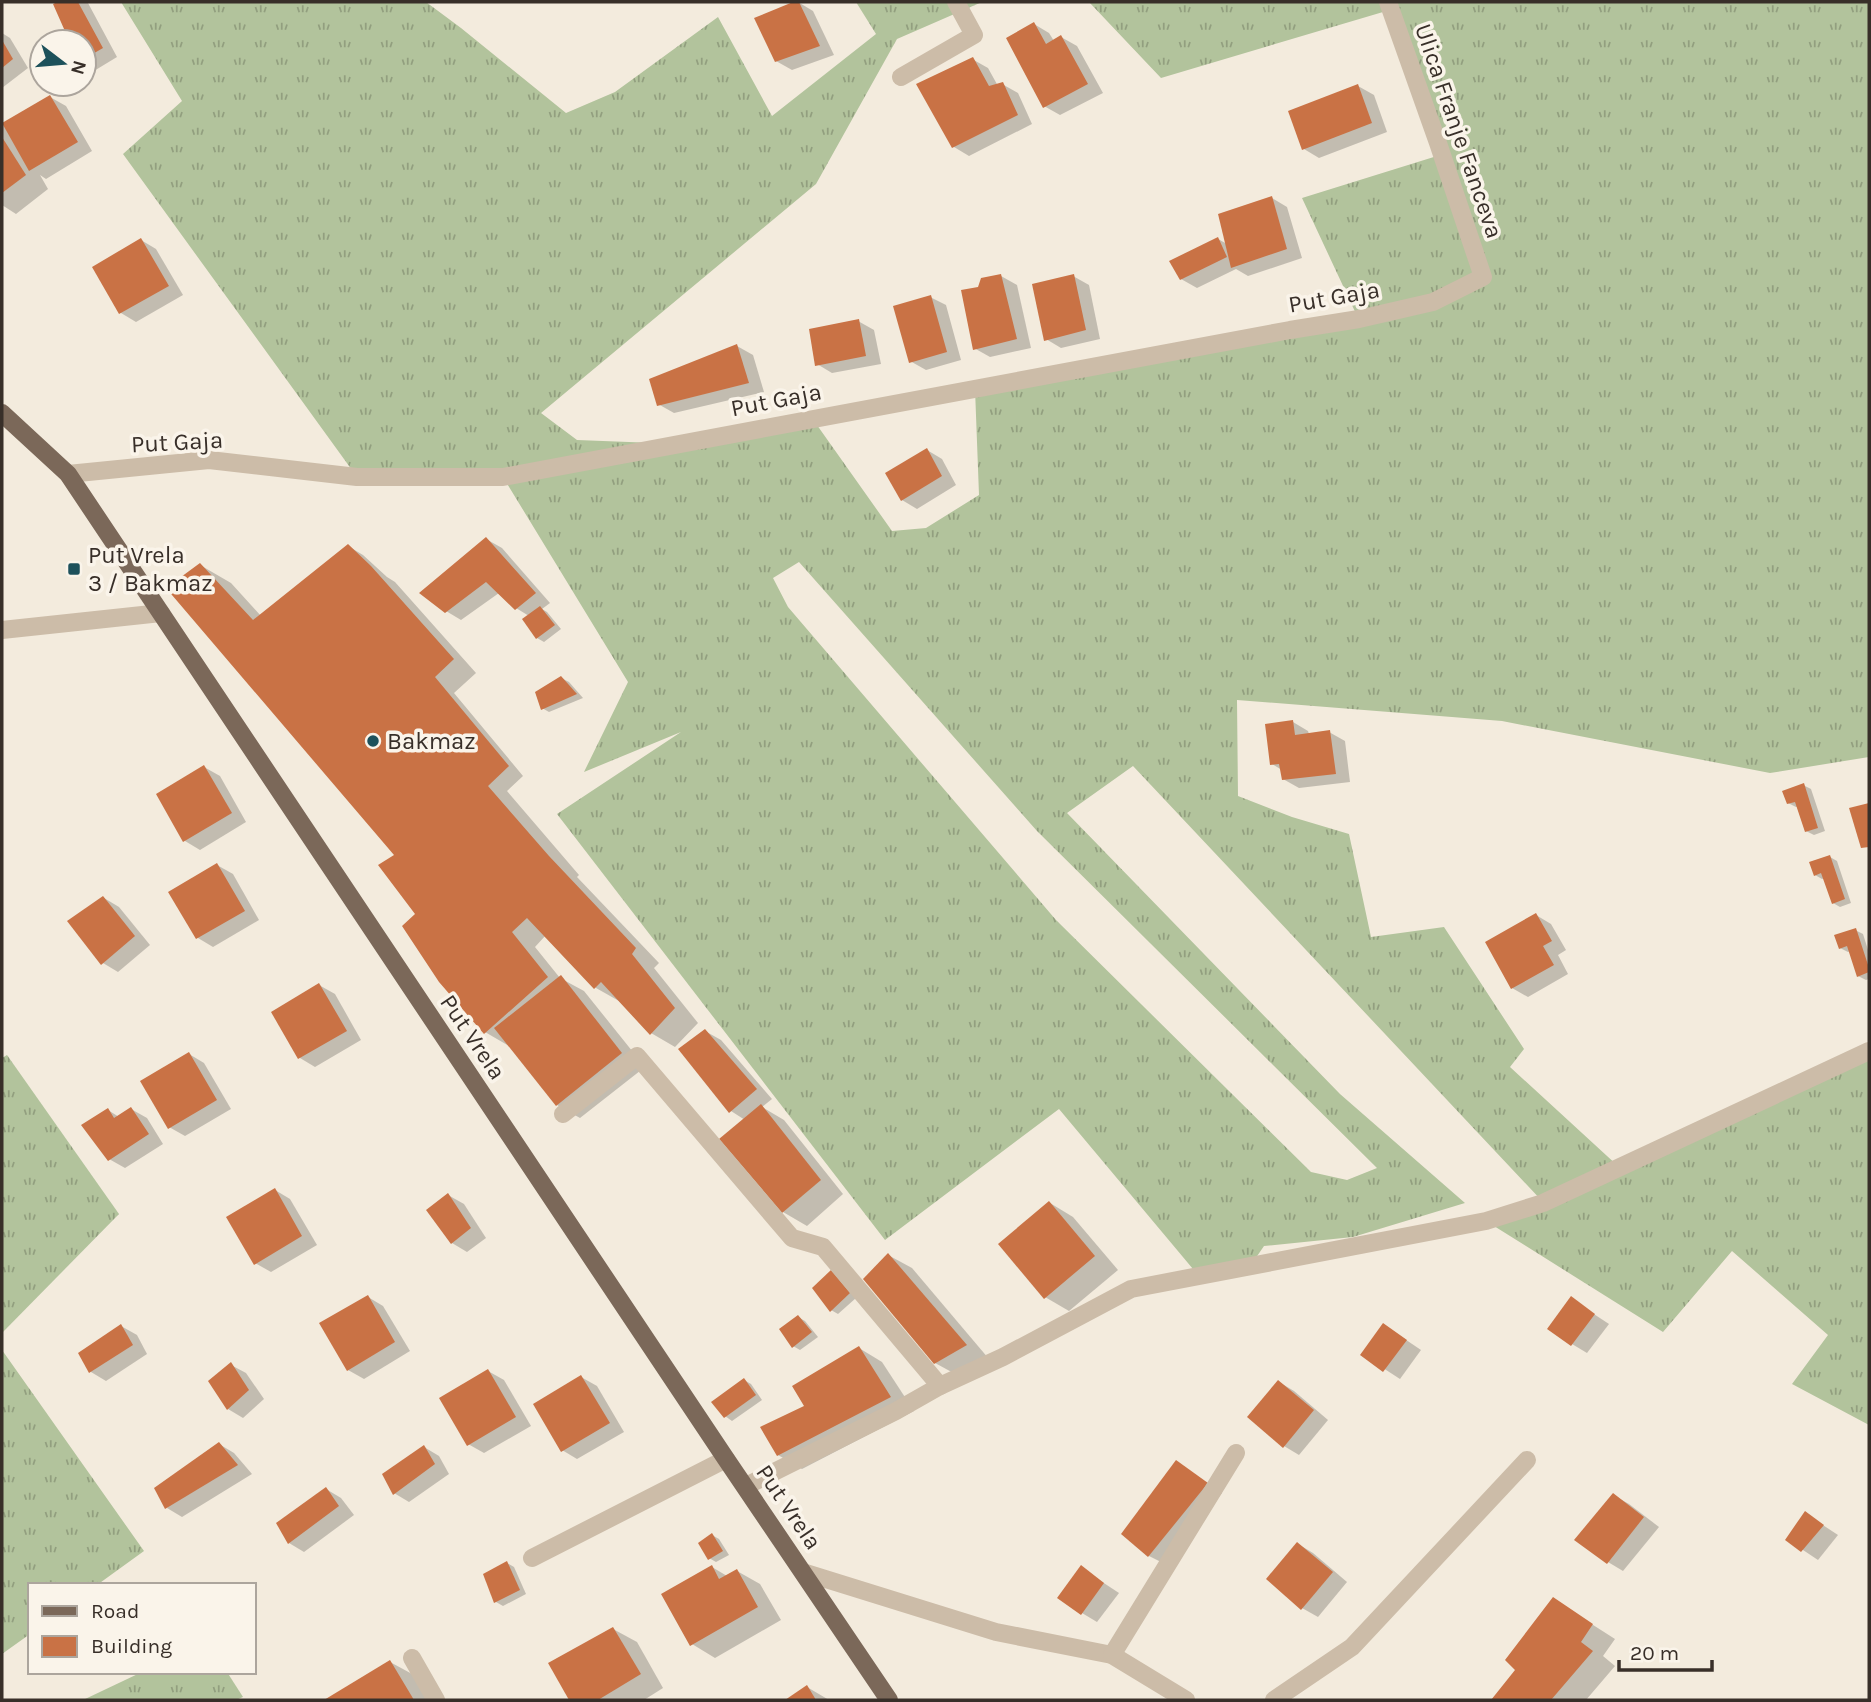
<svg xmlns="http://www.w3.org/2000/svg" width="1871" height="1702" viewBox="0 0 1871 1702" font-family="Karla,sans-serif">
	<style>
		.grass { fill: url(#grass-tufts); fill-rule: evenodd }
		.shadow { fill: #0003 }
		.building { fill: #c97245 }
		.lines { fill: none; stroke-linecap: round; stroke-linejoin: round }
		.minor { stroke: #ccbca8; stroke-width: 18 }
		.major { stroke: #7b6859; stroke-width: 18 }
		.poi-dot { fill: #1d515b; stroke: #faf4ea; stroke-width: 2.5 }
		.labels { text-anchor: middle; dominant-baseline: central; stroke-width: 7; stroke-linejoin: round; paint-order: stroke }
		.street-label { font-size: 24px; fill: #382f29; stroke: #faf4ea }
		.poi-label { font-size: 24px; fill: #382f29; stroke: #faf4ea; text-anchor: start }
	</style>
	<defs>
		<pattern id="grass-tufts" width="24" height="20" patternUnits="userSpaceOnUse" patternTransform="scale(1.75)"><rect width="24" height="20" fill="#b2c39c"/><path d="M3 7l-1-3M5 7V3M7 7l1-3M15 17l-1-3M17 17v-4M19 17l1-3" fill="none" stroke="#929f7f"/></pattern>
	</defs>
	<rect width="100%" height="100%" fill="#f3ebdd"/>
	<g class="grass">
		<path d="M121,2H426L461,28L566,113L615,92L718,17L772,116L876,34L856,2H982L897,39L816,184L541,413L577,440L681,444L812,418L892,531L926,528L979,495L975,389L1358,318L1302,198L1437,156L1383,12L1161,78L1089,2H1869V757L1770,773L1502,721L1237,700L1238,796L1292,817L1349,834L1371,937L1444,927L1524,1049L1510,1067L1619,1167L1869,1051V1425L1792,1384L1828,1335L1732,1251L1663,1332L1486,1221L1543,1202L1133,766L1067,813L1340,1094L1465,1203L1353,1237L1264,1246L1251,1265L1198,1275L1059,1109L885,1240L557,814L681,732L584,772L628,682L503,477H357L123,154L182,101ZM799,562L1037,831L1377,1168L1347,1180L1311,1172L1056,920L788,607L773,578Z"/>
		<polygon points="7,1055 119,1214 2,1333 2,1058"/>
		<polygon points="2,1350 144,1551 97,1585 30,1585 30,1634 2,1654"/>
		<polygon points="142,1672 227,1672 243,1697 236,1700 83,1700"/>
	</g>
	<g class="shadow">
		<polygon points="60,2 85,2 88,3 117,57 84,77 84,42 64,42 70,38 55,5"/>
		<polygon points="798,2 813,11 834,55 792,70 776,61 757,19"/>
		<polygon points="1034,24 1049,33 1054,41 1061,37 1077,46 1103,93 1060,115 1044,106"/>
		<polygon points="2,33 10,38 28,68 2,88"/>
		<polygon points="972,59 988,68 998,86 1002,84 1018,93 1032,124 969,156 954,147"/>
		<polygon points="56,84 72,84 64,88"/>
		<polygon points="1358,86 1374,95 1387,132 1319,158 1304,149"/>
		<polygon points="50,97 66,106 92,151 46,179 40,175 48,189 16,214 2,205 2,125"/>
		<polygon points="1272,198 1287,207 1302,258 1248,276 1236,269 1197,288 1181,279 1218,239 1227,244"/>
		<polygon points="141,240 156,249 183,295 136,322 121,313 94,267"/>
		<polygon points="1001,276 1017,285 1031,348 990,357 974,348 979,289"/>
		<polygon points="1073,276 1089,285 1100,339 1061,348 1046,339"/>
		<polygon points="930,297 946,305 961,360 926,370 910,361"/>
		<polygon points="858,321 874,330 881,364 832,373 817,364"/>
		<polygon points="737,346 753,355 764,392 674,413 658,404"/>
		<polygon points="927,450 942,459 956,485 917,509 902,500"/>
		<polygon points="486,539 502,548 550,603 542,609 547,612 561,629 544,642 537,638 529,616 516,608 499,593 461,620 446,611"/>
		<polygon points="348,546 363,555 387,577 395,582 476,673 454,693 523,776 507,791 579,875 577,877 659,963 654,968 698,1023 675,1047 651,1033 619,1001 596,988 546,935 535,947 560,978 584,991 645,1067 580,1118 557,1105 509,1046 485,1032 417,914 396,855 200,565 231,583 261,616"/>
		<polygon points="561,678 569,682 583,698 549,712 542,708"/>
		<polygon points="1293,722 1308,731 1309,734 1329,732 1345,741 1350,782 1299,788 1283,779 1282,770 1272,764"/>
		<polygon points="204,767 220,776 246,822 200,850 185,841"/>
		<polygon points="1803,785 1811,789 1825,831 1814,835 1806,831 1798,807 1796,807 1788,803"/>
		<polygon points="1830,857 1837,861 1851,903 1840,907 1833,903 1825,878 1822,879 1815,875"/>
		<polygon points="217,865 233,874 259,920 213,947 198,938 171,893"/>
		<polygon points="104,898 119,907 150,945 118,972 103,963"/>
		<polygon points="1536,915 1551,924 1566,950 1558,955 1568,974 1528,997 1512,988"/>
		<polygon points="1855,930 1863,934 1869,953 1869,979 1866,980 1858,976 1850,951 1848,952 1840,948"/>
		<polygon points="319,985 335,994 361,1040 315,1067 300,1058 273,1013"/>
		<polygon points="705,1031 721,1040 772,1099 762,1107 784,1120 843,1194 807,1226 783,1212 745,1120 731,1111"/>
		<polygon points="189,1054 204,1063 231,1109 185,1136 169,1127"/>
		<polygon points="131,1109 147,1118 163,1144 125,1168 109,1159 108,1110 119,1117"/>
		<polygon points="275,1190 290,1199 317,1245 271,1272 255,1263"/>
		<polygon points="448,1195 464,1204 486,1238 467,1252 452,1243"/>
		<polygon points="1050,1203 1073,1217 1118,1270 1069,1311 1045,1297"/>
		<polygon points="888,1255 912,1268 989,1359 959,1376 935,1363"/>
		<polygon points="832,1272 839,1276 856,1298 838,1314 831,1310"/>
		<polygon points="368,1297 383,1306 410,1351 364,1379 348,1370"/>
		<polygon points="1571,1299 1609,1324 1587,1353 1572,1344"/>
		<polygon points="798,1317 805,1321 818,1337 800,1350 793,1346"/>
		<polygon points="1384,1325 1421,1350 1400,1379 1363,1355"/>
		<polygon points="121,1326 137,1335 147,1354 106,1381 91,1372 80,1354"/>
		<polygon points="859,1348 882,1362 914,1411 802,1469 778,1455"/>
		<polygon points="231,1365 246,1373 264,1399 243,1418 228,1409"/>
		<polygon points="488,1371 504,1380 531,1426 484,1453 468,1444"/>
		<polygon points="581,1377 597,1386 624,1432 577,1459 562,1450"/>
		<polygon points="744,1380 751,1384 762,1400 732,1421 725,1416"/>
		<polygon points="1279,1382 1294,1391 1328,1420 1299,1455 1284,1446"/>
		<polygon points="219,1444 234,1453 252,1474 182,1517 167,1508"/>
		<polygon points="424,1447 439,1456 449,1474 409,1502 394,1493"/>
		<polygon points="1176,1462 1222,1493 1165,1564 1149,1556 1124,1534"/>
		<polygon points="326,1489 341,1498 354,1515 304,1552 289,1543"/>
		<polygon points="1613,1495 1629,1504 1659,1527 1623,1571 1608,1562"/>
		<polygon points="1806,1514 1838,1535 1818,1560 1788,1540"/>
		<polygon points="712,1535 719,1539 729,1555 716,1562 709,1558"/>
		<polygon points="1298,1544 1313,1553 1347,1582 1318,1617 1302,1608 1269,1579"/>
		<polygon points="507,1563 514,1567 526,1594 503,1606 496,1602"/>
		<polygon points="712,1567 727,1576 737,1571 760,1584 781,1620 715,1658 692,1644"/>
		<polygon points="1081,1568 1119,1593 1097,1622 1082,1613"/>
		<polygon points="1554,1600 1615,1639 1603,1656 1615,1666 1586,1700 1494,1700 1518,1669"/>
		<polygon points="613,1629 637,1642 663,1688 644,1700 571,1700 551,1663"/>
		<polygon points="390,1662 414,1675 428,1700 327,1700"/>
		<polygon points="807,1687 829,1700 788,1700"/>
	</g>
	<g class="building">
		<polygon points="57,2 78,2 103,48 84,59 84,42 60,42 68,38 53,4"/>
		<polygon points="793,2 799,2 820,46 775,62 754,18"/>
		<polygon points="1034,22 1046,44 1061,35 1088,84 1043,108 1006,38"/>
		<polygon points="2,40 13,59 2,68"/>
		<polygon points="42,53 42,70 35,57"/>
		<polygon points="973,57 989,86 1003,82 1018,115 952,148 916,84"/>
		<polygon points="1358,84 1372,123 1302,150 1288,111"/>
		<polygon points="50,95 78,142 29,171 2,123"/>
		<polygon points="2,137 26,175 2,193"/>
		<polygon points="1272,196 1287,249 1231,268 1218,214"/>
		<polygon points="1218,237 1227,257 1180,280 1169,261"/>
		<polygon points="141,238 169,286 119,314 92,267"/>
		<polygon points="1001,274 1017,339 973,350 961,290 978,287 981,278"/>
		<polygon points="1074,274 1086,330 1044,341 1032,284"/>
		<polygon points="931,295 947,352 909,363 893,306"/>
		<polygon points="859,319 866,356 815,366 809,329"/>
		<polygon points="737,344 749,383 657,406 649,379"/>
		<polygon points="927,448 942,476 901,501 885,473"/>
		<polygon points="486,537 536,593 515,610 486,582 445,613 419,593"/>
		<polygon points="348,544 371,566 454,659 435,677 509,766 488,786 549,856 636,948 632,954 675,1008 650,1035 601,982 594,989 527,918 512,932 548,977 484,1034 439,982 402,926 415,914 378,865 394,855 166,588 200,563 253,620"/>
		<polygon points="540,606 555,625 536,639 522,619"/>
		<polygon points="561,676 577,694 541,710 535,692"/>
		<polygon points="1293,720 1295,735 1330,730 1336,774 1282,780 1279,764 1270,765 1265,724"/>
		<polygon points="204,765 232,813 183,842 156,794"/>
		<polygon points="1804,783 1818,828 1805,832 1795,802 1787,804 1782,791"/>
		<polygon points="1869,803 1869,847 1861,848 1849,808"/>
		<polygon points="1830,855 1845,899 1832,904 1821,873 1814,876 1809,862"/>
		<polygon points="217,863 245,911 196,939 168,892"/>
		<polygon points="103,896 135,936 101,965 67,921"/>
		<polygon points="1536,913 1552,941 1543,946 1554,965 1511,989 1485,942"/>
		<polygon points="1856,928 1869,968 1869,972 1857,977 1847,946 1839,949 1834,935"/>
		<polygon points="561,975 622,1053 556,1106 494,1028"/>
		<polygon points="319,983 347,1031 298,1059 271,1012"/>
		<polygon points="705,1029 757,1089 729,1113 678,1049"/>
		<polygon points="189,1052 217,1100 168,1129 140,1081"/>
		<polygon points="761,1104 821,1180 782,1213 719,1139"/>
		<polygon points="131,1107 149,1134 108,1161 81,1125 108,1108 114,1118"/>
		<polygon points="275,1188 302,1236 254,1265 226,1217"/>
		<polygon points="448,1193 471,1228 451,1244 426,1210"/>
		<polygon points="1049,1201 1095,1256 1044,1299 998,1244"/>
		<polygon points="888,1253 967,1345 934,1364 863,1279"/>
		<polygon points="831,1270 850,1293 830,1312 812,1288"/>
		<polygon points="368,1295 395,1342 347,1371 319,1323"/>
		<polygon points="1571,1296 1595,1314 1571,1346 1547,1329"/>
		<polygon points="798,1315 812,1332 792,1348 779,1329"/>
		<polygon points="1383,1323 1407,1340 1383,1372 1360,1355"/>
		<polygon points="121,1324 133,1345 89,1373 78,1353"/>
		<polygon points="859,1346 891,1397 777,1456 760,1427 804,1406 792,1386"/>
		<polygon points="231,1362 249,1390 227,1410 208,1381"/>
		<polygon points="488,1369 516,1417 467,1446 439,1398"/>
		<polygon points="581,1375 610,1423 561,1452 533,1404"/>
		<polygon points="744,1378 756,1395 724,1418 711,1402"/>
		<polygon points="1278,1380 1314,1410 1283,1448 1247,1417"/>
		<polygon points="219,1442 238,1465 165,1509 154,1488"/>
		<polygon points="424,1445 435,1464 393,1495 382,1474"/>
		<polygon points="1176,1460 1208,1483 1148,1557 1121,1534"/>
		<polygon points="326,1487 339,1506 288,1544 276,1523"/>
		<polygon points="1613,1493 1644,1517 1607,1564 1574,1540"/>
		<polygon points="1805,1511 1824,1525 1801,1552 1785,1540"/>
		<polygon points="712,1533 723,1551 708,1560 698,1543"/>
		<polygon points="1297,1542 1333,1572 1301,1610 1266,1579"/>
		<polygon points="507,1561 520,1590 494,1603 483,1574"/>
		<polygon points="712,1565 719,1579 737,1569 758,1607 690,1646 661,1594"/>
		<polygon points="1081,1565 1104,1583 1081,1615 1057,1598"/>
		<polygon points="1553,1597 1593,1624 1581,1642 1593,1651 1551,1700 1491,1700 1515,1670 1505,1660"/>
		<polygon points="613,1627 641,1674 598,1700 569,1700 548,1663"/>
		<polygon points="390,1660 414,1700 324,1700"/>
		<polygon points="807,1685 816,1700 785,1700"/>
	</g>
	<g class="lines">
		<g class="minor">
			<polyline points="901,77 974,35 956,2"/>
			<polyline points="68,474 209,460 357,477 503,477 1290,330 1359,319 1433,302 1483,277 1438,143 1388,2"/>
			<polyline points="2,630 161,613"/>
			<polyline points="563,1114 637,1056 792,1238 823,1247 940,1386"/>
			<polyline points="746,1486 896,1411 940,1386 1003,1357 1131,1289 1486,1221 1543,1203 1869,1051"/>
			<polyline points="532,1558 726,1459"/>
			<polyline points="803,1572 996,1632 1112,1655 1186,1700"/>
			<polyline points="1112,1655 1236,1453"/>
			<polyline points="412,1658 436,1700"/>
			<polyline points="1274,1700 1352,1647 1527,1460"/>
		</g>
		<polyline class="major" points="2,413 68,474 726,1459 889,1700"/>
	</g>
	<g class="poi-dot">
		<rect x="67" y="562" width="14" height="14" rx="3.5"/>
		<circle cx="373" cy="741" r="7"/>
	</g>
	<g class="labels">
		<g class="street-label">
			<text transform="translate(1459 131) rotate(71)">Ulica Franje Fanceva</text>
			<text transform="translate(1334 297) rotate(-10)">Put Gaja</text>
			<text transform="translate(776 400) rotate(-11)">Put Gaja</text>
			<text transform="translate(177 442) rotate(-3)">Put Gaja</text>
			<text transform="translate(473 1037) rotate(56)">Put Vrela</text>
			<text transform="translate(789 1507) rotate(56)">Put Vrela</text>
		</g>
		<g class="poi-label">
			<text x="88" y="555">Put Vrela<tspan x="88" dy="28">3 / Bakmaz</tspan></text>
			<text x="387" y="741">Bakmaz</text>
		</g>
	</g>
	<rect width="1871" height="1702" fill="none" stroke="#382f29" stroke-width="7"/>
	<rect x="28" y="1583" width="228" height="91" fill="#faf4ea" stroke="#aca59d" stroke-width="2"/>
	<rect x="42" y="1606" width="35" height="10" fill="#7b6859" stroke="#aca59d" stroke-width="2"/>
	<text x="91" y="1618" font-size="21" fill="#382f29">Road</text>
	<rect x="42" y="1636" width="35" height="21" fill="#c97245" stroke="#aca59d" stroke-width="2"/>
	<text x="91" y="1653" font-size="21" fill="#382f29">Building</text>
	<g transform="translate(63 63) rotate(106)"><circle r="33" fill="#faf4ea" stroke="#aca59d" stroke-width="2"/>
	<path d="M0-5L12 26L0 18L-12 26Z" fill="#1d515b"/>
	<text y="-10" font-size="19" font-weight="bold" text-anchor="middle" fill="#382f29">N</text>
	</g>
	<path d="M1619 1660v10h93v-10" fill="none" stroke="#382f29" stroke-width="3.5"/>
	<text x="1630" y="1660" font-size="21" fill="#382f29" stroke="#faf4ea" stroke-width="5" paint-order="stroke">20 m</text>
</svg>
